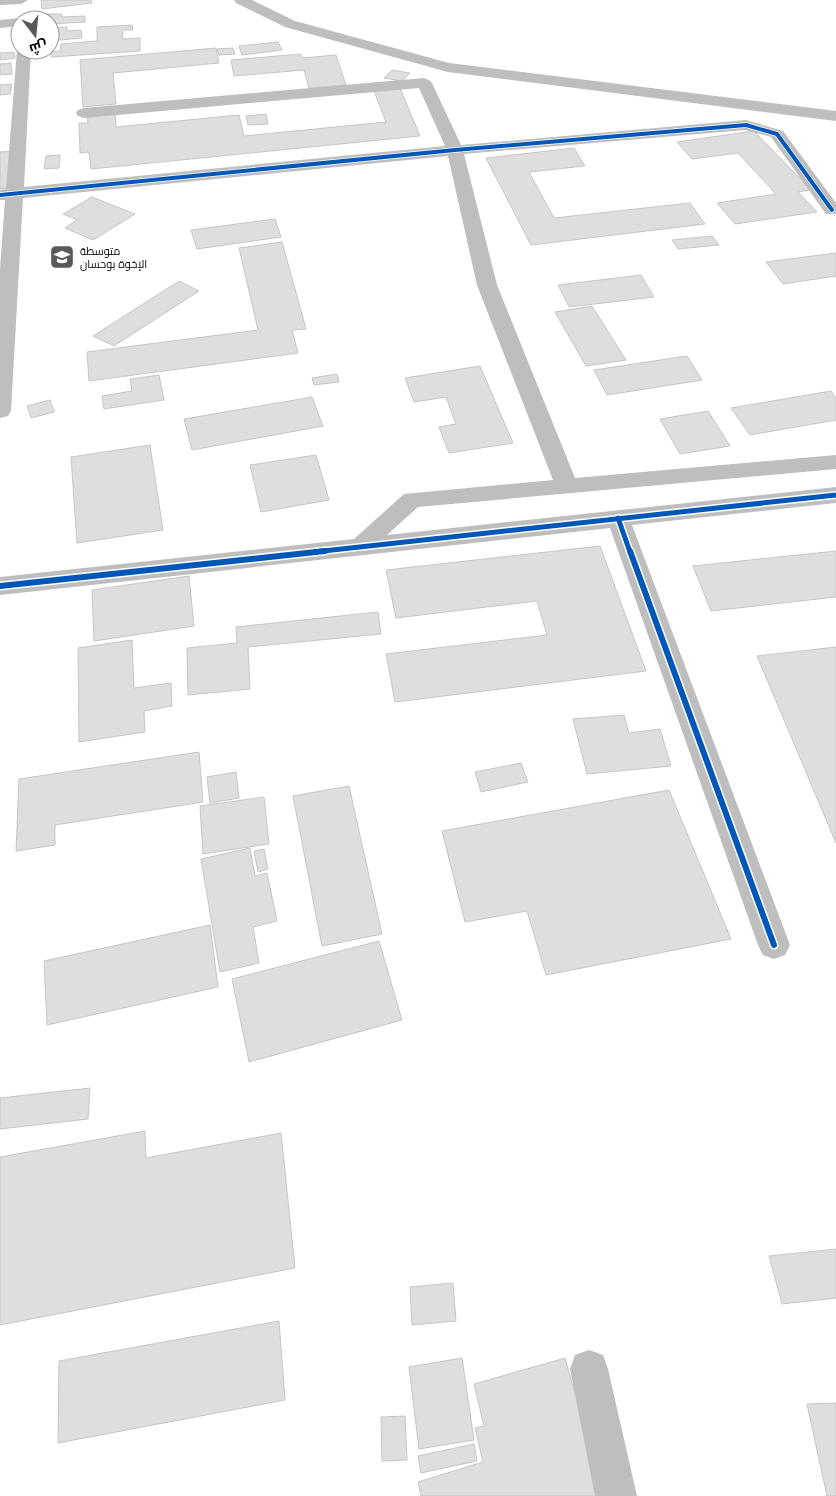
<svg xmlns="http://www.w3.org/2000/svg" width="836" height="1496" viewBox="0 0 836 1496" font-family="Poppins,Cairo,sans-serif">
	<style>
		.building { fill: #dedede; stroke: #c6c6c6 }
		.lines { fill: none; stroke-linecap: round; stroke-linejoin: round }
		.minor { fill: #bebebe; fill-rule: evenodd }
		.cycleway-far2-casing { stroke: #fff; stroke-width: 5.5 }
		.cycleway-far1-casing { stroke: #fff; stroke-width: 8 }
		.cycleway-casing { stroke: #fff; stroke-width: 9 }
		.cycleway-far2 { stroke: #0057b8; stroke-width: 4 }
		.cycleway-far1 { stroke: #0057b8; stroke-width: 5 }
		.cycleway { stroke: #0057b8; stroke-width: 6 }
		.labels { text-anchor: middle; dominant-baseline: central; stroke-width: 4; stroke-linejoin: round; paint-order: stroke }
		.far-poi-label { font-size: 11px; fill: #000; stroke: #fff; text-anchor: start }
	</style>
	<rect width="100%" height="100%" fill="#fff"/>
	<g class="building">
		<polygon points="41,0 91,0 92,3 42,9"/>
		<polygon points="45,14 62,14 61,17 85,16 85,22 50,24 50,20 44,20"/>
		<polygon points="132,25 133,30 122,30 123,39 140,38 140,51 51,57 51,52 60,51 61,44 97,41 97,27"/>
		<polygon points="67,27 67,31 81,30 82,38 50,41 50,28"/>
		<polygon points="278,42 282,50 242,55 239,46"/>
		<polygon points="216,48 219,63 113,73 116,104 83,107 80,60"/>
		<polygon points="233,48 235,54 219,55 217,49"/>
		<polygon points="14,52 15,58 0,60 0,53"/>
		<polygon points="301,54 302,58 336,55 346,85 309,88 304,70 234,76 231,60"/>
		<polygon points="11,63 12,74 0,75 0,64"/>
		<polygon points="392,70 410,73 402,81 384,78"/>
		<polygon points="12,84 10,94 0,95 0,85"/>
		<polygon points="400,88 420,136 91,169 89,152 80,153 79,123 88,123 87,115 115,113 116,127 239,115 244,136 386,122 374,91"/>
		<polygon points="266,114 268,124 248,125 246,116"/>
		<polygon points="754,131 811,190 798,192 817,212 735,224 717,203 776,194 738,153 692,159 677,142"/>
		<polygon points="574,148 585,166 529,172 554,218 690,203 705,224 531,245 486,158"/>
		<polygon points="12,151 12,187 0,189 0,152"/>
		<polygon points="60,155 59,168 44,169 46,156"/>
		<polygon points="92,197 135,214 93,240 65,228 77,220 63,214"/>
		<polygon points="275,219 281,237 197,249 191,230"/>
		<polygon points="712,236 719,245 678,249 672,240"/>
		<polygon points="282,242 306,329 292,330 298,353 89,381 87,352 258,330 239,248"/>
		<polygon points="836,253 836,276 783,284 766,262"/>
		<polygon points="641,275 654,297 569,307 558,285"/>
		<polygon points="179,281 199,291 114,346 93,336"/>
		<polygon points="592,306 626,360 586,366 555,312"/>
		<polygon points="687,356 702,380 607,395 594,370"/>
		<polygon points="480,366 513,443 449,453 439,427 456,424 446,397 414,402 405,378"/>
		<polygon points="337,374 339,382 314,385 312,378"/>
		<polygon points="159,375 164,400 104,409 102,396 132,391 130,379"/>
		<polygon points="831,391 836,398 836,420 750,435 731,408"/>
		<polygon points="312,397 323,426 192,450 184,419"/>
		<polygon points="50,400 54,412 31,418 27,406"/>
		<polygon points="708,411 730,446 680,454 660,419"/>
		<polygon points="150,445 163,530 77,543 71,457"/>
		<polygon points="316,455 329,500 261,512 250,465"/>
		<polygon points="600,546 646,671 395,702 386,654 547,635 537,601 396,618 386,570"/>
		<polygon points="836,551 836,597 711,611 693,566"/>
		<polygon points="189,576 194,626 94,641 92,590"/>
		<polygon points="378,612 381,634 248,647 250,689 188,695 187,648 237,643 236,627"/>
		<polygon points="132,640 134,688 171,683 172,706 144,711 145,732 79,742 78,648"/>
		<polygon points="836,647 836,843 757,656"/>
		<polygon points="624,715 629,733 660,729 671,766 587,774 573,719"/>
		<polygon points="199,752 203,802 55,825 55,845 16,851 19,779"/>
		<polygon points="521,763 528,782 481,792 475,772"/>
		<polygon points="236,772 239,798 210,803 207,777"/>
		<polygon points="349,786 382,934 322,946 293,796"/>
		<polygon points="669,790 731,939 546,975 527,911 465,922 442,831"/>
		<polygon points="264,797 269,844 203,854 200,806"/>
		<polygon points="250,848 255,876 267,873 277,921 253,927 259,963 220,972 201,859"/>
		<polygon points="264,849 268,869 258,872 254,851"/>
		<polygon points="210,925 218,987 47,1025 44,961"/>
		<polygon points="379,941 402,1020 249,1062 232,979"/>
		<polygon points="90,1088 88,1119 0,1129 0,1098"/>
		<polygon points="145,1131 146,1158 281,1133 295,1268 0,1325 0,1157"/>
		<polygon points="836,1249 836,1298 782,1304 769,1256"/>
		<polygon points="453,1283 456,1321 412,1325 410,1287"/>
		<polygon points="279,1321 285,1400 58,1443 59,1361"/>
		<polygon points="462,1358 474,1440 419,1449 409,1367"/>
		<polygon points="565,1358 604,1496 421,1496 418,1482 483,1462 475,1428 484,1426 474,1384"/>
		<polygon points="836,1403 836,1496 827,1496 807,1404"/>
		<polygon points="405,1416 407,1460 382,1461 381,1417"/>
		<polygon points="474,1444 477,1461 421,1473 418,1456"/>
	</g>
	<g class="lines">
		<g class="minor">
			<polygon points="0,0 28,0 21,4 0,5"/>
			<polygon points="234,0 252,0 295,21 449,63 836,111 836,121 448,72 285,27 236,3"/>
			<polygon points="20,18 26,20 20,20 20,26 0,28 0,20"/>
			<polygon points="19,47 20,50 31,50 24,187 445,146 419,88 84,118 78,116 76,113 78,110 84,108 424,78 429,80 432,83 461,145 746,120 783,131 836,203 836,214 826,214 771,137 745,130 464,154 497,285 575,478 836,455 836,469 418,507 387,535 836,487 836,503 632,525 790,945 785,955 774,959 763,955 758,945 610,528 0,595 0,577 354,539 404,494 553,480 477,285 448,156 23,198 11,411 8,416 0,418 0,269 5,200 0,200 0,190 6,189 17,50"/>
			<polygon points="589,1350 603,1355 608,1369 637,1496 595,1496 570,1369 575,1355"/>
		</g>
		<defs>
			<polyline id="cycleway-far2" points="0,195 455,150 746,125 777,134 832,210"/>
			<g id="cycleway-far1">
				<polyline points="618,518 630,552"/>
				<polyline points="314,552 836,495"/>
			</g>
			<g id="cycleway">
				<polyline points="630,551 774,945"/>
				<polyline points="0,586 325,551"/>
			</g>
		</defs>
		<use href="#cycleway-far2" class="cycleway-far2-casing"/>
		<use href="#cycleway-far1" class="cycleway-far1-casing"/>
		<use href="#cycleway" class="cycleway-casing"/>
		<use href="#cycleway-far2" class="cycleway-far2"/>
		<use href="#cycleway-far1" class="cycleway-far1"/>
		<use href="#cycleway" class="cycleway"/>
	</g>
	<defs>
		<symbol id="school-square" viewBox="-11 -11 22 22"><rect x="-9" y="-9" width="18" height="18" rx="4" fill="#595959" stroke="#fff"/><path d="M0-5L7-2L0 1L-7-2ZM-4 1L0 2.5L4 1V4Q0 6-4 4Z" fill="#fff"/></symbol>
	</defs>
	<g fill-rule="evenodd">
		<use href="#school-square" x="48" y="243" width="28" height="28"/>
	</g>
	<g class="labels">
		<g class="far-poi-label">
			<text x="80" y="251">متوسطة<tspan x="80" dy="13">الإخوة بوحسان</tspan></text>
		</g>
	</g>
	<g transform="translate(35 35) rotate(164)"><circle r="24" fill="#ffffff" stroke="#999999"/>
	<path d="M0-4L9 19L0 12L-9 19Z" fill="#595959"/>
	<text y="-8" font-size="14" font-weight="bold" text-anchor="middle" fill="#000000">ش</text>
	</g>
</svg>
